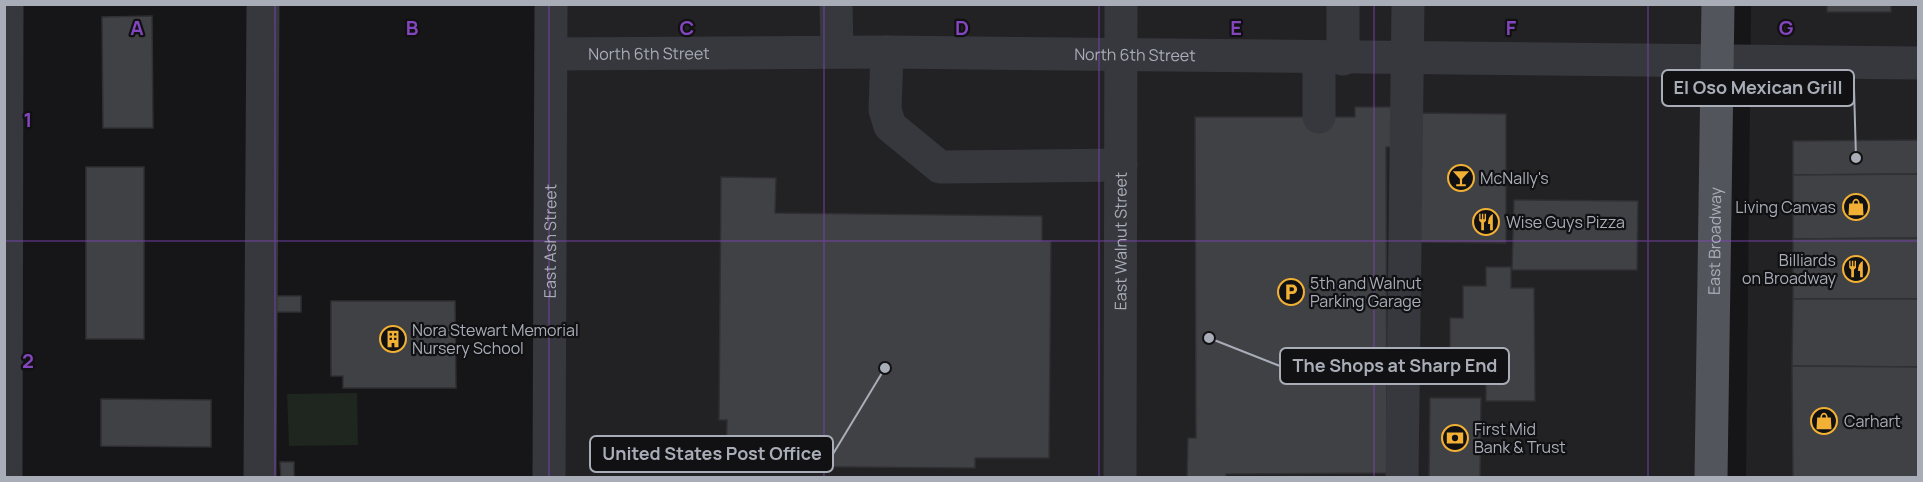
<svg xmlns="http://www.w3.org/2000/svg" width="1923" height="482" viewBox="0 0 1923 482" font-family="Manrope,sans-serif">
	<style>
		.built { fill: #222225 }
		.green { fill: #1e261f }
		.building { fill: #404145; stroke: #303034; stroke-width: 1.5 }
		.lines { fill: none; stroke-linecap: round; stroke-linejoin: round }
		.minor { stroke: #37383d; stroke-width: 33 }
		.major { stroke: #53555c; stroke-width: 33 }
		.grid { fill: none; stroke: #8446be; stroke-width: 1.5; stroke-opacity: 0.55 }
		.labels { text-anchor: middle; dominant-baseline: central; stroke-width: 4.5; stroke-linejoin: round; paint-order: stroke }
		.street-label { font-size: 16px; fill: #a8adb8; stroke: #111113 }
		.poi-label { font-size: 16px; fill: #a8adb8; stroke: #111113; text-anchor: start }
		.grid-label { font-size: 20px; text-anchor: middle; font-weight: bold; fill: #8446be; stroke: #111113; stroke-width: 4.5; stroke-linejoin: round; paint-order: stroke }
		.leader { fill: none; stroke: #a8adb8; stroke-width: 2 }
		.callout-dot { fill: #a8adb8; stroke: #111113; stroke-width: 2 }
		.callout { fill: #111113; stroke: #a8adb8; stroke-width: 2 }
		.callout-label { font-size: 18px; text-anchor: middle; font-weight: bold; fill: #a8adb8 }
	</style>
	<rect width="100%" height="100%" fill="#161618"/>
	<g class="built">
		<polygon points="551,5 1718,5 1711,477 549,478"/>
		<polygon points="1751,5 1918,5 1918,477 1746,478"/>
	</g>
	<polygon class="green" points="357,393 358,445 289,446 287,394"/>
	<g class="building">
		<rect x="1827" y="4" width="64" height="8"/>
		<polygon points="152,16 153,128 103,128 102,17"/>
		<polygon points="1355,107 1392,107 1392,147 1386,147 1387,473 1226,474 1226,478 1187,478 1188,438 1196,438 1195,117 1355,117"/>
		<polygon points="1415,113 1506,114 1506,243 1415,242"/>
		<polygon points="1918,140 1918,174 1793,175 1793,141"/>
		<rect x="86" y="167" width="58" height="172"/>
		<polygon points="1918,174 1918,238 1793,239 1793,175"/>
		<polygon points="721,177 776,178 775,213 1042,216 1042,241 1051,241 1049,458 975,458 975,468 726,466 727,420 719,420"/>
		<polygon points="1514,200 1638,201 1637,270 1512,270"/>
		<polygon points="1918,238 1918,299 1793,299 1793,239"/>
		<polygon points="1486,267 1511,267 1511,288 1534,288 1535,401 1486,401 1486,360 1450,360 1450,318 1463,318 1463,286 1486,286"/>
		<polygon points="275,296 301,296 301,312 276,312"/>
		<polygon points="1793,299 1918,299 1918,367 1792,366"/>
		<polygon points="331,301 455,301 456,388 343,388 343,376 331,376"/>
		<polygon points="1792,366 1918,367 1918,478 1793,478"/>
		<polygon points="1430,398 1481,398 1480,478 1429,478"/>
		<polygon points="101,399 211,400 211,447 101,446"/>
		<polygon points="280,462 294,462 294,478 281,478"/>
	</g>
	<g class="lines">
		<g class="minor">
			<polyline points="836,4 837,52"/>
			<polyline points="887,52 885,110 890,126 940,167 1121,165"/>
			<path id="s1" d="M551,54L887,52L1918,63"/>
			<polyline points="1343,59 1343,4"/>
			<polyline points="1319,117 1319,58"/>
			<polyline points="6,478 7,4"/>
			<polyline points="260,478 263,4"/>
			<path id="s2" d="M549,478L551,4"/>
			<path id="s3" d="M1120,478L1121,4"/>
			<polyline points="1402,478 1408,4"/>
		</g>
		<path class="major" id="s4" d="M1711,478L1718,4"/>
	</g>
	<path class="grid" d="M275,4V478M549,4V478M824,4V478M1099,4V478M1374,4V478M1648,4V478M4,241H1918"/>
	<defs>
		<symbol id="bar-ring" viewBox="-11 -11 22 22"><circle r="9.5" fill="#111113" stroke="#f2b134" stroke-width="1.5"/><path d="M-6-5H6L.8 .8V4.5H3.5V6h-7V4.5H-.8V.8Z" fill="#f2b134"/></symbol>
		<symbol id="shop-ring" viewBox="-11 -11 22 22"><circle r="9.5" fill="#111113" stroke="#f2b134" stroke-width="1.5"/><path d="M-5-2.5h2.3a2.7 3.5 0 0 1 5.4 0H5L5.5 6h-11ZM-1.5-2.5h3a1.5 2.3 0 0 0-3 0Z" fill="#f2b134"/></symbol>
		<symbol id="restaurant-ring" viewBox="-11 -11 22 22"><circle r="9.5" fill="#111113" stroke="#f2b134" stroke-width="1.5"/><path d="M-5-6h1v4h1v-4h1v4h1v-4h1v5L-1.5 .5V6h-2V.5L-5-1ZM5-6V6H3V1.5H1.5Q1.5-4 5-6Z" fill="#f2b134"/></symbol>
		<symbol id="parking-ring" viewBox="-11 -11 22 22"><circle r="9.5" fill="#111113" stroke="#f2b134" stroke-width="1.5"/><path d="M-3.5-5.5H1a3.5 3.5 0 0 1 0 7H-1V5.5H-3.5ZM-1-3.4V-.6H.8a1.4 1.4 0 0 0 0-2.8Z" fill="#f2b134"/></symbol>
		<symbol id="building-ring" viewBox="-11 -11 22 22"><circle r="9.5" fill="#111113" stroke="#f2b134" stroke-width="1.5"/><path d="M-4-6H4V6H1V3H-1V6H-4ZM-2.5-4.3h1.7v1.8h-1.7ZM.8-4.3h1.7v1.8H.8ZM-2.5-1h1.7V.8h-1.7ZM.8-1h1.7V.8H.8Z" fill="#f2b134"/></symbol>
		<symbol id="bank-ring" viewBox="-11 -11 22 22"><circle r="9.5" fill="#111113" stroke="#f2b134" stroke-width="1.5"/><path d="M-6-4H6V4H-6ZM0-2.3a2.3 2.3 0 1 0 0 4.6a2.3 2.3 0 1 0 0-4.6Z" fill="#f2b134"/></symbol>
	</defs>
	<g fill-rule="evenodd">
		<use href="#bar-ring" x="1446" y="163" width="30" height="30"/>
		<use href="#shop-ring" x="1841" y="192" width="30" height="30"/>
		<use href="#restaurant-ring" x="1471" y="207" width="30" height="30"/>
		<use href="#restaurant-ring" x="1841" y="254" width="30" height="30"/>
		<use href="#parking-ring" x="1276" y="277" width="30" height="30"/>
		<use href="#building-ring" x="378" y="324" width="30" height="30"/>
		<use href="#shop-ring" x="1809" y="406" width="30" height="30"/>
		<use href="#bank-ring" x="1440" y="423" width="30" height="30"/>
	</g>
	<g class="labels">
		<g class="street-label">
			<text stroke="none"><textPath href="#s1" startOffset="98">North 6th Street</textPath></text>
			<text stroke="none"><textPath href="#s1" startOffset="584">North 6th Street</textPath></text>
			<text stroke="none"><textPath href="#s2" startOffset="237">East Ash Street</textPath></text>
			<text stroke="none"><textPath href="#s3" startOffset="237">East Walnut Street</textPath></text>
			<text stroke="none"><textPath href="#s4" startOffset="237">East Broadway</textPath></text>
		</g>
		<g class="poi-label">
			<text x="1480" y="178">McNally's</text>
			<text x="1836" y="207" text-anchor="end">Living Canvas</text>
			<text x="1506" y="222">Wise Guys Pizza</text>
			<text x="1836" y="260" text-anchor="end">Billiards<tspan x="1836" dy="18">on Broadway</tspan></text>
			<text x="1310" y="283">5th and Walnut<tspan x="1310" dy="18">Parking Garage</tspan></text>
			<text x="412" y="330">Nora Stewart Memorial<tspan x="412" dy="18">Nursery School</tspan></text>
			<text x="1844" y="421">Carhart</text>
			<text x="1474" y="429">First Mid<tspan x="1474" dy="18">Bank &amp; Trust</tspan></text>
		</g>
	</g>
	<g class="grid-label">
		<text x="137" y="35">A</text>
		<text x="412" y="35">B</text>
		<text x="687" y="35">C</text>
		<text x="962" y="35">D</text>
		<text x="1236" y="35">E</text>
		<text x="1511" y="35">F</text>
		<text x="1786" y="35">G</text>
		<text x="28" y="127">1</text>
		<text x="28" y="368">2</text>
	</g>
	<path class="leader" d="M1856 158L1854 88M1209 338L1280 366M885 368L833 454"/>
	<g class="callout-dot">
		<circle cx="1856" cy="158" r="6"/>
		<circle cx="1209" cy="338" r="6"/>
		<circle cx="885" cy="368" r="6"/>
	</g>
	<g class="callout">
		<rect x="1662" y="70" width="192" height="36" rx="6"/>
		<rect x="1280" y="348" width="229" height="36" rx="6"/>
		<rect x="590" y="436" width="243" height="36" rx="6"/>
	</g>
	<g class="callout-label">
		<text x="1758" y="94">El Oso Mexican Grill</text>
		<text x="1395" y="372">The Shops at Sharp End</text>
		<text x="712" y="460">United States Post Office</text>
	</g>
	<rect width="1923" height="482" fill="none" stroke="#a8adb8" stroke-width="12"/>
</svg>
